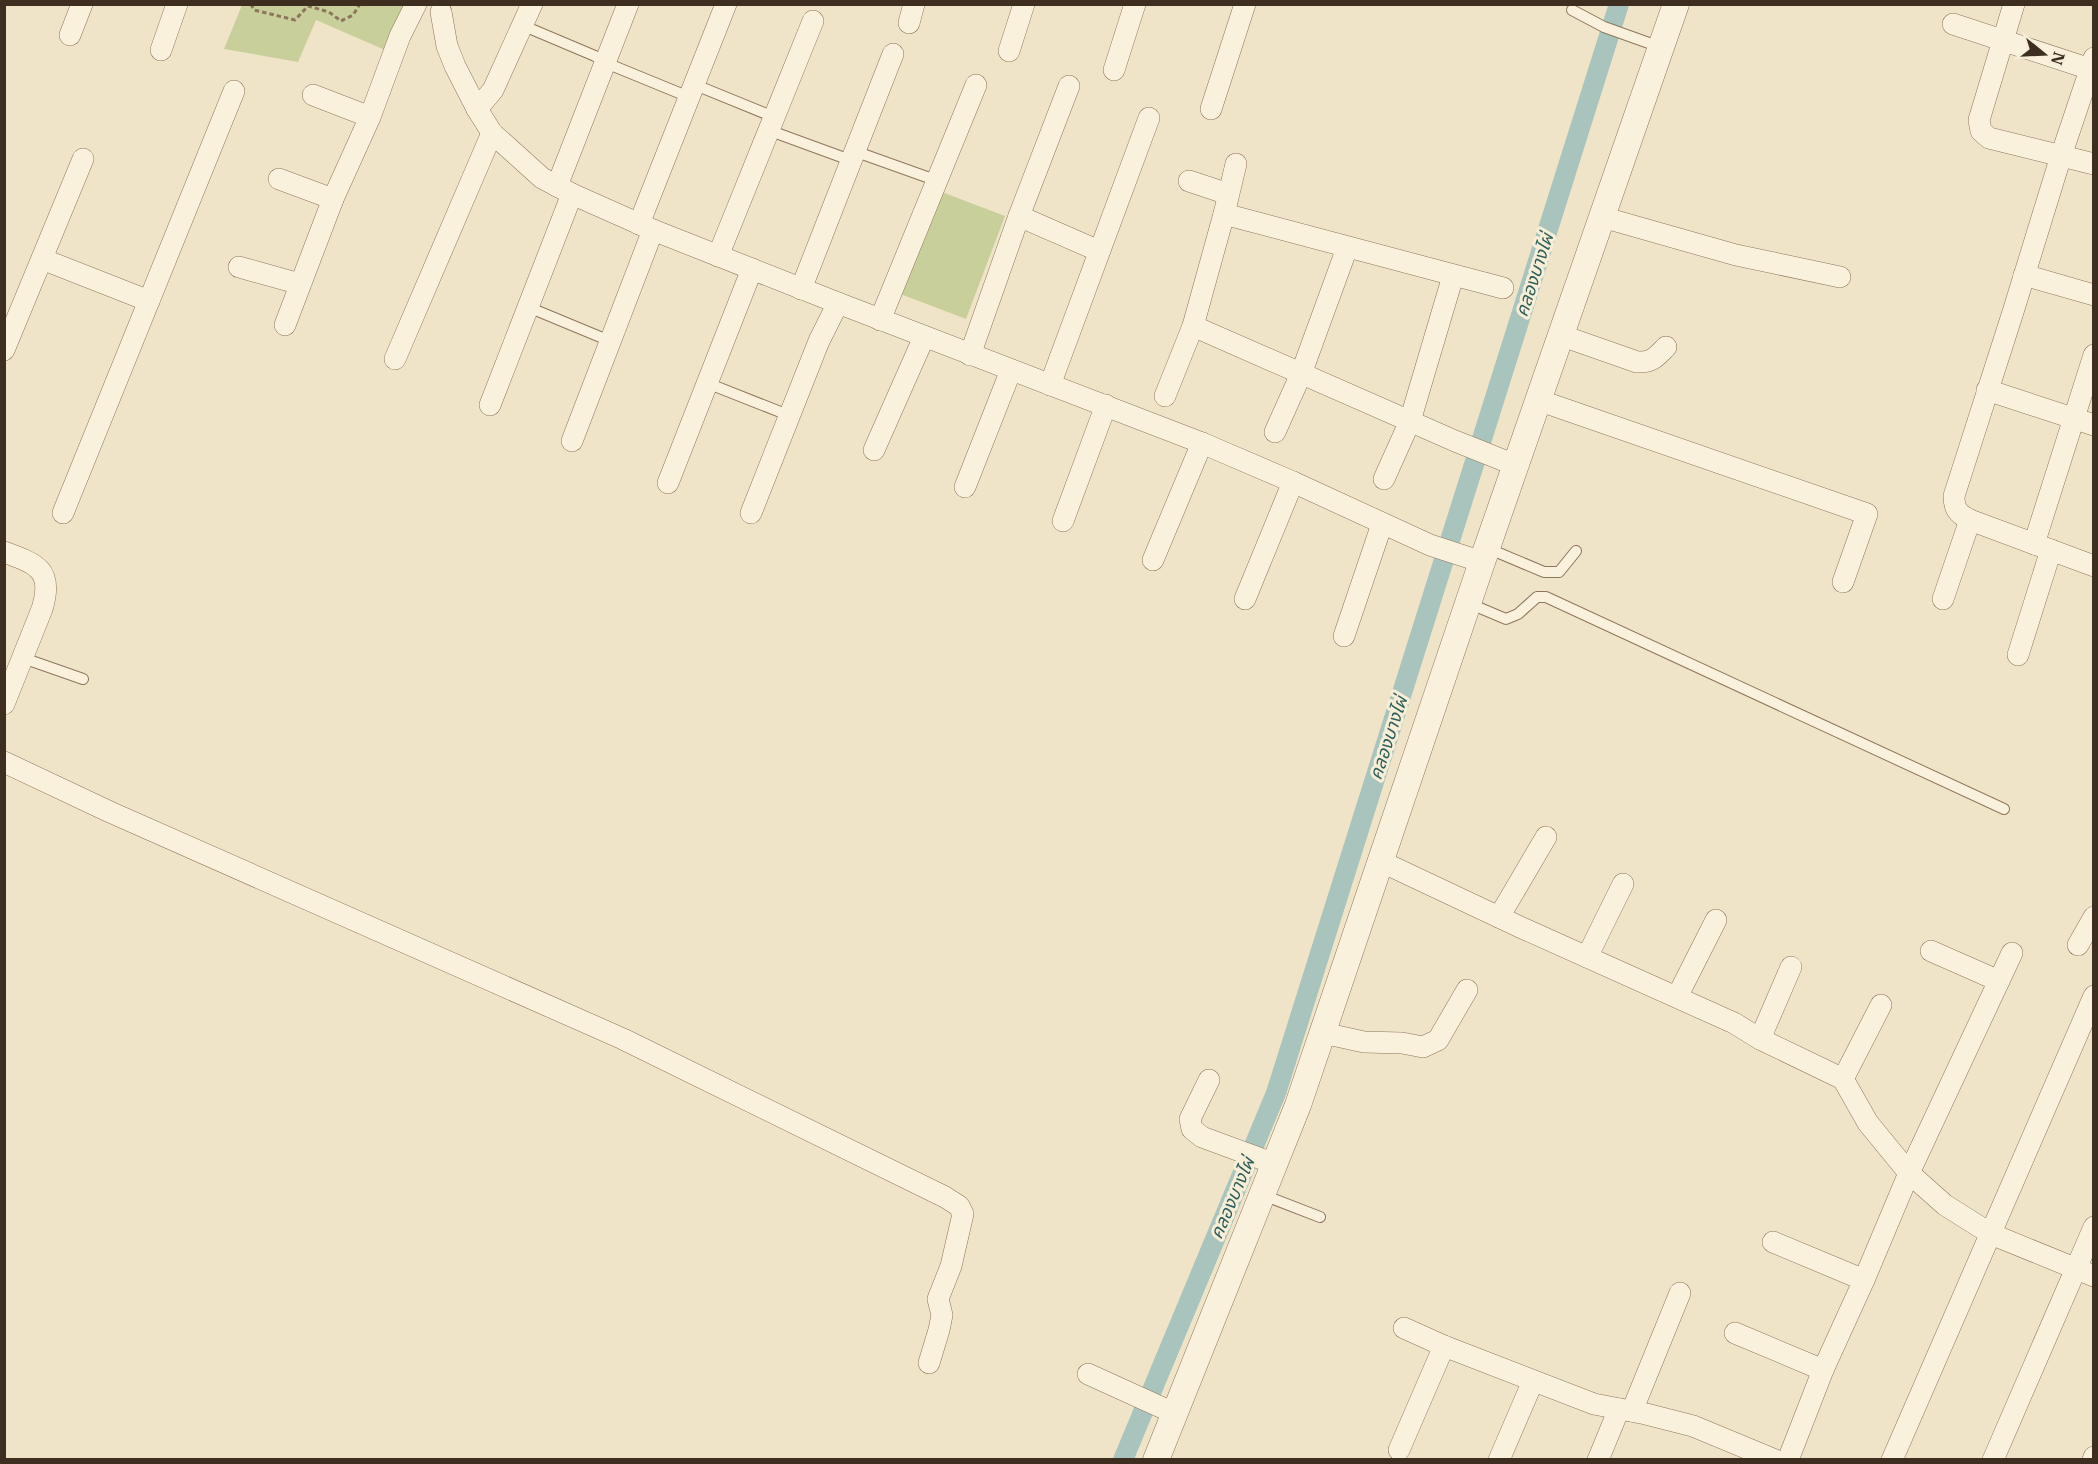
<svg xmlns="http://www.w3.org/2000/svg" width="2098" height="1464" viewBox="0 0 2098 1464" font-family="'IBM Plex Serif','Noto Sans Thai',serif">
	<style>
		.green { fill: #c9cf9b }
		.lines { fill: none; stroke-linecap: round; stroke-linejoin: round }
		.canal { stroke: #a9c4bc; stroke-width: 20 }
		.service-casing { stroke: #8d765c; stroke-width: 12 }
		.minor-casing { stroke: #8d765c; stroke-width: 22 }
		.tertiary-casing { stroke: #8d765c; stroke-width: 27 }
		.path { stroke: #8d765c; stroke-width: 3; stroke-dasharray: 4.5 3; stroke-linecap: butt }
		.service { stroke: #faf1dc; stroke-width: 10 }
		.minor { stroke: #faf1dc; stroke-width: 21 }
		.tertiary { stroke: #faf1dc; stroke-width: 26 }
		.labels { text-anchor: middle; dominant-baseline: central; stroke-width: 6; stroke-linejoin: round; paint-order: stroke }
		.water-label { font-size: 18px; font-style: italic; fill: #2f5d5a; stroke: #f7eed8 }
	</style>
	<rect width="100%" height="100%" fill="#f0e4c8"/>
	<g class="green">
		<polygon points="242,5 405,5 385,50 316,20 298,62 224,49"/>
		<polygon points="934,189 1005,216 966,319 895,292"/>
	</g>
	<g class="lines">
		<polyline class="canal" points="1123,1460 1276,1093 1619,4"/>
		<defs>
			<g id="service">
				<polyline points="1572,10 1604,27 1660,47"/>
				<polyline points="524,26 595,56 606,63 689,97"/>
				<polyline points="693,84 774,117"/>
				<polyline points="768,130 850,160"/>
				<polyline points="854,151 938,181"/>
				<polyline points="528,307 610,341"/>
				<polyline points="707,383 788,415"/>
				<polyline points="1487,548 1544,572 1559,572 1576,551"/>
				<polyline points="1468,603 1506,619 1518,614 1537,597 1546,597 2004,809"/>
				<polyline points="23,658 83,679"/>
				<polyline points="1263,1195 1320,1217"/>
			</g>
			<g id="minor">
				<polyline points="2014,4 1979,120 1981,131 1989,138 2094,164"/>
				<polyline points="441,12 447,46 455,66 477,109 492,133 542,178 572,194 653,230 838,303 1202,443 1293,482 1430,545 1482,562"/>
				<polyline points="909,23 914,4"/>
				<polyline points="1953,24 2090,69"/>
				<polyline points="70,35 82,4"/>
				<polyline points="161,50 177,4"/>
				<polyline points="1009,51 1024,4"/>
				<path d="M2094,58L2061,156L2013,312L1954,496C1954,509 1958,514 1970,520L2094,566"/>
				<polyline points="1114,70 1135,4"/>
				<polyline points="313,95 370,117"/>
				<polyline points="477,109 493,90 532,4"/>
				<polyline points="1211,109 1245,4"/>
				<polyline points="279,179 333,199"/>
				<polyline points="1189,181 1228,194"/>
				<polyline points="557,186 628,4"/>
				<polyline points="1224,214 1503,288"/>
				<polyline points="1019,216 1099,251"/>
				<polyline points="1602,217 1736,255 1840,277"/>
				<polyline points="639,224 726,4"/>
				<polyline points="718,256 813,21"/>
				<polyline points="42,259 149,301"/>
				<polyline points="239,267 300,284"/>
				<polyline points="2024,275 2094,295"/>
				<polyline points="801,289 893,54"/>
				<polyline points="880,320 976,85"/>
				<polyline points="285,325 333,199 370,117 400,36 416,4"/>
				<polyline points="1193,326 1455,441 1515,465"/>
				<path d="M1560,335L1637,362C1652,363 1656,357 1666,347"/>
				<polyline points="4,350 83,159"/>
				<polyline points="970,355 1019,216 1069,86"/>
				<polyline points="395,359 492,133"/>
				<polyline points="1050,385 1149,118"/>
				<polyline points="1987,390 2094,425"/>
				<polyline points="1165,396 1193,326 1224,214 1236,164"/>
				<polyline points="1538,400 1867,514 1843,582"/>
				<polyline points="490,405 572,194"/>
				<polyline points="1275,432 1301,374 1347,248"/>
				<polyline points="572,441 653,230"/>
				<polyline points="874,450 924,337"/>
				<polyline points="1384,479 1410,421 1453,276"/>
				<polyline points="668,483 752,269"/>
				<polyline points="965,487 1011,370"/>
				<polyline points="63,513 234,91"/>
				<polyline points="751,513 819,341 838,303"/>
				<polyline points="1063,521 1106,405"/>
				<polyline points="2034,544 2094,355"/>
				<path d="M4,552C37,564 54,570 42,609L4,704"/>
				<polyline points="1153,560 1202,443"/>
				<polyline points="1245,599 1293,482"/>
				<polyline points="1943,599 1970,520"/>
				<polyline points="1344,636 1382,524"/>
				<polyline points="2018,655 2051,550"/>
				<polyline points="4,762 110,812 623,1039 945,1197 959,1206 963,1214 951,1266 938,1299 942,1315 939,1330 929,1363"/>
				<polyline points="1380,861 1520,927 1734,1023 1760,1039 1843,1079 1868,1123 1909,1173 1945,1205 1991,1234 2094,1276"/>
				<polyline points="1499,917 1546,837"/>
				<polyline points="2078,945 2094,917"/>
				<polyline points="1931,951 1999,981"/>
				<polyline points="1587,957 1623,884"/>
				<polyline points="1677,997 1716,920"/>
				<polyline points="1323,1033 1364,1042 1402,1043 1423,1047 1438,1040 1467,990"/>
				<polyline points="1760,1039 1791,967"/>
				<polyline points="1843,1079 1881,1005"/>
				<polyline points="1209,1080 1190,1119 1192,1129 1202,1137 1275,1164"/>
				<polyline points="1773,1242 1864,1280"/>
				<polyline points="1404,1328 1444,1346 1594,1404 1646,1414 1693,1426 1775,1460"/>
				<polyline points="1735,1333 1823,1370"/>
				<polyline points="1088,1374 1176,1414"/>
				<polyline points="1632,1411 1680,1293"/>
				<polyline points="1399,1450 1444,1346"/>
				<polyline points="1499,1460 1533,1381"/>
				<polyline points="1598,1460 1619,1409"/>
				<polyline points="1788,1460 1823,1370 1864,1280 1909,1173 2012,953"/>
				<polyline points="1892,1460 2094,996"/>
				<polyline points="1993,1460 2094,1227"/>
				<polyline points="2093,1460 2094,1457"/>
			</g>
			<polyline id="tertiary" points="1156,1460 1298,1105 1482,562 1676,4"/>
		</defs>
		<use href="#service" class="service-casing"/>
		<use href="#minor" class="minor-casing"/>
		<use href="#tertiary" class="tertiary-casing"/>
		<polyline class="path" points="251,4 254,10 295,20 308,6 329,12 341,21 353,15 360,4"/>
		<use href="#service" class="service"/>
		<use href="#minor" class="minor"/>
		<use href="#tertiary" class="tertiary"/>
	</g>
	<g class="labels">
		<g class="water-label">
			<text transform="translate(1534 275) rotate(-72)">คลองบางไผ่</text>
			<text transform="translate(1388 738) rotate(-72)">คลองบางไผ่</text>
			<text transform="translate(1232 1198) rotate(-67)">คลองบางไผ่</text>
		</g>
	</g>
	<rect width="2098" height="1464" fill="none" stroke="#3d2e20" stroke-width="12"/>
	<g transform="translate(2044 54) rotate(108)" stroke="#f7eed8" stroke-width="4.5" paint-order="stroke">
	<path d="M0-4.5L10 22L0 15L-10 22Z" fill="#3d2e20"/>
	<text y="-9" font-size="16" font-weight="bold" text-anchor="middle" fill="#3d2e20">N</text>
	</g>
</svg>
